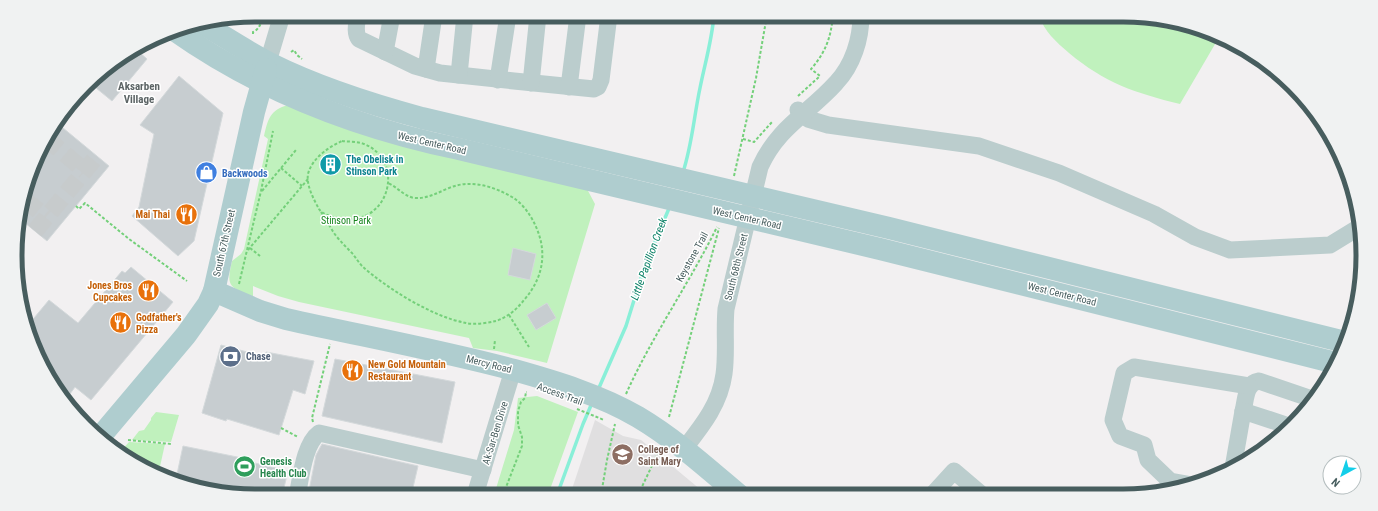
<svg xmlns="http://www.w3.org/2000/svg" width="1378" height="511" viewBox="0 0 1378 511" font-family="'Roboto Condensed',sans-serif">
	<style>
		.education { fill: #e0dfe0 }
		.green { fill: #c0f1bd }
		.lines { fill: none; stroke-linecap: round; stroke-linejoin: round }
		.stream { stroke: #89efd8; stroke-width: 3.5 }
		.building { fill: #c7cdd0; stroke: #d4d9db }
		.minor-tunnel { stroke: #c7cbcc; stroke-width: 17; stroke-dasharray: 17 8; stroke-linecap: butt }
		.path { stroke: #74d07a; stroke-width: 2; stroke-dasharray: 3 2; stroke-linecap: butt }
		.minor { stroke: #bbcdcd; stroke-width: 17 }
		.major { stroke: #afcdcf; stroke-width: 22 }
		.labels { text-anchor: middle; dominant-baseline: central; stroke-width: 3; stroke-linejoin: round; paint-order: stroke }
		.street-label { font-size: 10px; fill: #475d5e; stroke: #fff }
		.culture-label { font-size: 10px; font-weight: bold; fill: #0d838f; stroke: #fff; text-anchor: start }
		.shop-label { font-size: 10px; font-weight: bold; fill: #366cbe; stroke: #fff; text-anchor: start }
		.food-label { font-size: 10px; font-weight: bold; fill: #c56008; stroke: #fff; text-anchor: end }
		.park-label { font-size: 10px; fill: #14831b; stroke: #fff }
		.service-label { font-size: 10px; font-weight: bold; fill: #4e5e75; stroke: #fff; text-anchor: start }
		.education-label { font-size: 10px; font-weight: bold; fill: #785e54; stroke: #fff; text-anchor: start }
		.leisure-label { font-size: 10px; font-weight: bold; fill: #27864d; stroke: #fff; text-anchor: start }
		.neighbourhood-label { font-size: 11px; font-weight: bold; fill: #5c6465; stroke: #fff }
		.water-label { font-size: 11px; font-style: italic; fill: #0a8166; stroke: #fff }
		.rim { fill: none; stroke: #475d5e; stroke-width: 5 }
	</style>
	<rect width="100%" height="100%" fill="#f2f0f1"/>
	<polygon class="education" points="595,420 623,436 641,440 707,495 570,495"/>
	<g class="green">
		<path d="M1039,15H1122L1185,23L1218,39L1180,104C1135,93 1105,83 1069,53C1056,42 1044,31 1039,15Z"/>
		<path d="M288,105L587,189L595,204L547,363L497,351L473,348L469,338L299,302L278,296L253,286V296L252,297C229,286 226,287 232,261L241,254L244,249L268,139L264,136C268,119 270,110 288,105Z"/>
		<polygon points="537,396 578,412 548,495 494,495 514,430 518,398"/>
		<polygon points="156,412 179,415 171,442 132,440 139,431 144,430 151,420 151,418"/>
		<polygon points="129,442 165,444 159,471 120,452"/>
	</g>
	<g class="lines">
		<g class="stream">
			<path d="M683,172C692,145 694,116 700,88C705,63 712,40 714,15"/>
			<polyline points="598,390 626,326 644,268 670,206"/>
			<polyline points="557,495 583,424 592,403"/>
		</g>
	</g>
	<g class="building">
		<polygon points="138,51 147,59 112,101 90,83 97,75"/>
		<polygon points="179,76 223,113 194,241 178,256 132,216 139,207 154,134 140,125"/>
		<polygon points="57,123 109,166 47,241 19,218 47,135"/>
		<polygon points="330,158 337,164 331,171 324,165"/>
		<polygon points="513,248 536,254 530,280 508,275"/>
		<polygon points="131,267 173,302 91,400 75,387 67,398 55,388 29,324 49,300 78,323 122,271 125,273"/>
		<polygon points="547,303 556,318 536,330 527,315"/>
		<polygon points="221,345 266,357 266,352 314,361 305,394 293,390 279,435 227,419 226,421 202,413"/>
		<polygon points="335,359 455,382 442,443 322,416"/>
		<polygon points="322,444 418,466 411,496 308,496 316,455"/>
		<polygon points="183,446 252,460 251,462 288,471 282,496 256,496 193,488 176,479"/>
	</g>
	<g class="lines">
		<g class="minor-tunnel">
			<polyline points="46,138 85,171"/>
			<polyline points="25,200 46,217"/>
			<polyline points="35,231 97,156"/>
		</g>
		<g class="path">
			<path d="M253,34V32C260,29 261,22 264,15"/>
			<polyline points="291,52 294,50 297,55 302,59"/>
			<path d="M798,96L820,76L811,69C826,52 831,37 833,15"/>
			<polyline points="743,139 754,142 772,122"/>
			<path d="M342,141C349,142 357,141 364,144C407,161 389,229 338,218C331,217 322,214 319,209C314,200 306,185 308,174C312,158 329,147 342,141Z"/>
			<polyline points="281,168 302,186"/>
			<polyline points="734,176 756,78 767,15"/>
			<polyline points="262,191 296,150"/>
			<polyline points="76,206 79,209 85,203 129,239 187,281"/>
			<path d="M321,212C327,220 331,230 337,237C342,243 347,248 352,253C356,258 359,263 363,267C388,289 433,317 466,323C475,325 487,323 496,321C508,317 517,309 524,300C547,274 548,243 529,214C525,208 519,201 512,197C493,186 470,179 449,188C437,193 427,199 414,198C404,196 397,187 388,183"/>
			<polyline points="250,248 260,256"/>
			<polyline points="248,250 308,179"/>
			<polyline points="239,284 261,191 273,131"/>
			<polyline points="509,315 529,347"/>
			<polyline points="494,349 495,340"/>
			<path d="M626,394C652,336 689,284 717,227"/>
			<polyline points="577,409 604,420"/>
			<polyline points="669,417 719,228"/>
			<polyline points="313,422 312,418 330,344"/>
			<polyline points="281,428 298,437"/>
			<polyline points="128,440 172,444"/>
			<polyline points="503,495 522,446 522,437 518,425 518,411 521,402 525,398 526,392 527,392"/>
			<polyline points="601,495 607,460 615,424"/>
			<polyline points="638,495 659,451"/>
		</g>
		<g class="minor">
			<path d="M358,15C357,23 354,32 359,39L415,66L440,73L514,81L594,89L598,87L601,80L609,15"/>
			<polyline points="385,52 392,15"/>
			<polyline points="268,62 282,15"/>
			<polyline points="426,69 434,15"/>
			<polyline points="459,75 465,15"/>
			<polyline points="498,80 508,15"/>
			<polyline points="531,83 538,15"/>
			<polyline points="569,87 578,15"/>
			<polyline points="798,110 808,119 828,125 979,146 1059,173 1154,214 1195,237 1230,250 1330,245 1361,226"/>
			<path d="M1243,411C1246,400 1245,383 1259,381L1312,399"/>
			<path d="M684,449C702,426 720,404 724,374C727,353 724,331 726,309L760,167C778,127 808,114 836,83C853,65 861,39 861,15"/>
			<polyline points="1233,468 1243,411 1289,426"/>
			<polyline points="1187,484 1170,481 1148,460 1144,445 1120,436 1113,420 1124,373 1134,367 1249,386"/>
			<polyline points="933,494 954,471 981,494"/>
			<polyline points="475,495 513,370"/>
			<path d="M297,496C301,478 304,444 319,433L483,470"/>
		</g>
		<g class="major">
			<path d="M203,24C225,37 246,51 269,63C317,87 370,104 422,118L889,228L1345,342"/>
			<path d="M174,30C259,90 358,128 459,149L880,249L1336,363"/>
			<path d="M214,291L260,311L286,319C362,336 439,350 514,370C557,382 600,395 638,417C675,439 707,468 739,495"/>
			<polyline points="100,437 186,335 208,304 214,291 254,112 266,69"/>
		</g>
	</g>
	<defs>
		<symbol id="building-disc" viewBox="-11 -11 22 22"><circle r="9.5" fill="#0f9aa8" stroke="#fff"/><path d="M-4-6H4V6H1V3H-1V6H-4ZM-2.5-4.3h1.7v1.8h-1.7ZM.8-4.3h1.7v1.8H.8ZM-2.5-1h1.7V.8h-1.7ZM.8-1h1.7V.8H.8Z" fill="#fff"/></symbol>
		<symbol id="shop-disc" viewBox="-11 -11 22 22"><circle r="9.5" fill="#3f7fe0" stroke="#fff"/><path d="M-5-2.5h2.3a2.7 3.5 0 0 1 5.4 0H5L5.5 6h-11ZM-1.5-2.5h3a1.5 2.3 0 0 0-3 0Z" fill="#fff"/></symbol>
		<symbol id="restaurant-disc" viewBox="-11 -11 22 22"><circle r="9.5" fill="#e8710a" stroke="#fff"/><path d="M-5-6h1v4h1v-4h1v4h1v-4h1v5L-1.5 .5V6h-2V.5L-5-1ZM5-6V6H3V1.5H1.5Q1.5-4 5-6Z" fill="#fff"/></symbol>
		<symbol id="bank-disc" viewBox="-11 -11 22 22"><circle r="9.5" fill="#5c6f8a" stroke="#fff"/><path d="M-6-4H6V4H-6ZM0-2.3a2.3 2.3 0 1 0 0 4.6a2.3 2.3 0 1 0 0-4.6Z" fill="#fff"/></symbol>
		<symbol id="university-disc" viewBox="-11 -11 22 22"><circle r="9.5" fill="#8d6e63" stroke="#fff"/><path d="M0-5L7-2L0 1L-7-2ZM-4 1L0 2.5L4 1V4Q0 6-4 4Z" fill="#fff"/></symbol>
		<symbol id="stadium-disc" viewBox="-11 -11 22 22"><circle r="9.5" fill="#2e9e5b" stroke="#fff"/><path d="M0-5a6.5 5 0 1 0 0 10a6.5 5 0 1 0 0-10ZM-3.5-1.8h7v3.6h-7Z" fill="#fff"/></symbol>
	</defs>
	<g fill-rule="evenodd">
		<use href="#building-disc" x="318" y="152" width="25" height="25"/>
		<use href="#shop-disc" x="194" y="160" width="25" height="25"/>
		<use href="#restaurant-disc" x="174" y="202" width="25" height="25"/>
		<use href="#restaurant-disc" x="136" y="278" width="25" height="25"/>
		<use href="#restaurant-disc" x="108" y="310" width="25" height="25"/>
		<use href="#bank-disc" x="218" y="344" width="25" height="25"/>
		<use href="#restaurant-disc" x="340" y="358" width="25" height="25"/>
		<use href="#university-disc" x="610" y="442" width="25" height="25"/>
		<use href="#stadium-disc" x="232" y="454" width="25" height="25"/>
	</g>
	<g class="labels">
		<g class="street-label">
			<text transform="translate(432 143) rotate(13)">West Center Road</text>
			<text transform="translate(747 218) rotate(13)">West Center Road</text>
			<text transform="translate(224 243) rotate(-77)">South 67th Street</text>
			<text transform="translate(692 257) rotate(-61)">Keystone Trail</text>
			<text transform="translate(736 267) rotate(-76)">South 68th Street</text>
			<text transform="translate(1062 294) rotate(14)">West Center Road</text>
			<text transform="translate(489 364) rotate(14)">Mercy Road</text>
			<text transform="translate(560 394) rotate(20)">Access Trail</text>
			<text transform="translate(495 433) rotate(-73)">Ak-Sar-Ben Drive</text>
		</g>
		<g class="culture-label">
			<text x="346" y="159">The Obelisk in<tspan x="346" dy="12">Stinson Park</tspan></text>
		</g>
		<g class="shop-label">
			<text x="222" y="173">Backwoods</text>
		</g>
		<g class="food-label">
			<text x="170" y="214">Mai Thai</text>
			<text x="132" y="285">Jones Bros<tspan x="132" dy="12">Cupcakes</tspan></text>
			<text x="136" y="317" text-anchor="start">Godfather's<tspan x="136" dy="12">Pizza</tspan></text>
			<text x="368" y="364" text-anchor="start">New Gold Mountain<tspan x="368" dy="12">Restaurant</tspan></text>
		</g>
		<g class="park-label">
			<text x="346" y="220">Stinson Park</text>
		</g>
		<g class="service-label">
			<text x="246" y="356">Chase</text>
		</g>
		<g class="education-label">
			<text x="638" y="449">College of<tspan x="638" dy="12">Saint Mary</tspan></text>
		</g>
		<g class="leisure-label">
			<text x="260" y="461">Genesis<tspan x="260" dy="12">Health Club</tspan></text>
		</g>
		<g class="neighbourhood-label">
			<text x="139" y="86">Aksarben<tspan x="139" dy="13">Village</tspan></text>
		</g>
		<g class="water-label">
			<text transform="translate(649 259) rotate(-70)">Little Papillion Creek</text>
		</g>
	</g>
	<path d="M0 0H1378V511H0ZM255 22H1123A233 233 0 0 1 1356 255V256A233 233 0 0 1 1123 489H255A233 233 0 0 1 22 256V255A233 233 0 0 1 255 22Z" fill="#f0f2f2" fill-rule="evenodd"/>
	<path class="rim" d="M255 22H1123A233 233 0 0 1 1356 255V256A233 233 0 0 1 1123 489H255A233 233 0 0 1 22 256V255A233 233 0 0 1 255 22Z"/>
	<g transform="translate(1342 475) rotate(220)"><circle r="19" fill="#ffffff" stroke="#b5bebf"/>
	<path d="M0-3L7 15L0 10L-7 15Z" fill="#13cee9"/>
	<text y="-6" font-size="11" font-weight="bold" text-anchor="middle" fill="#475d5e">N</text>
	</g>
</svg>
